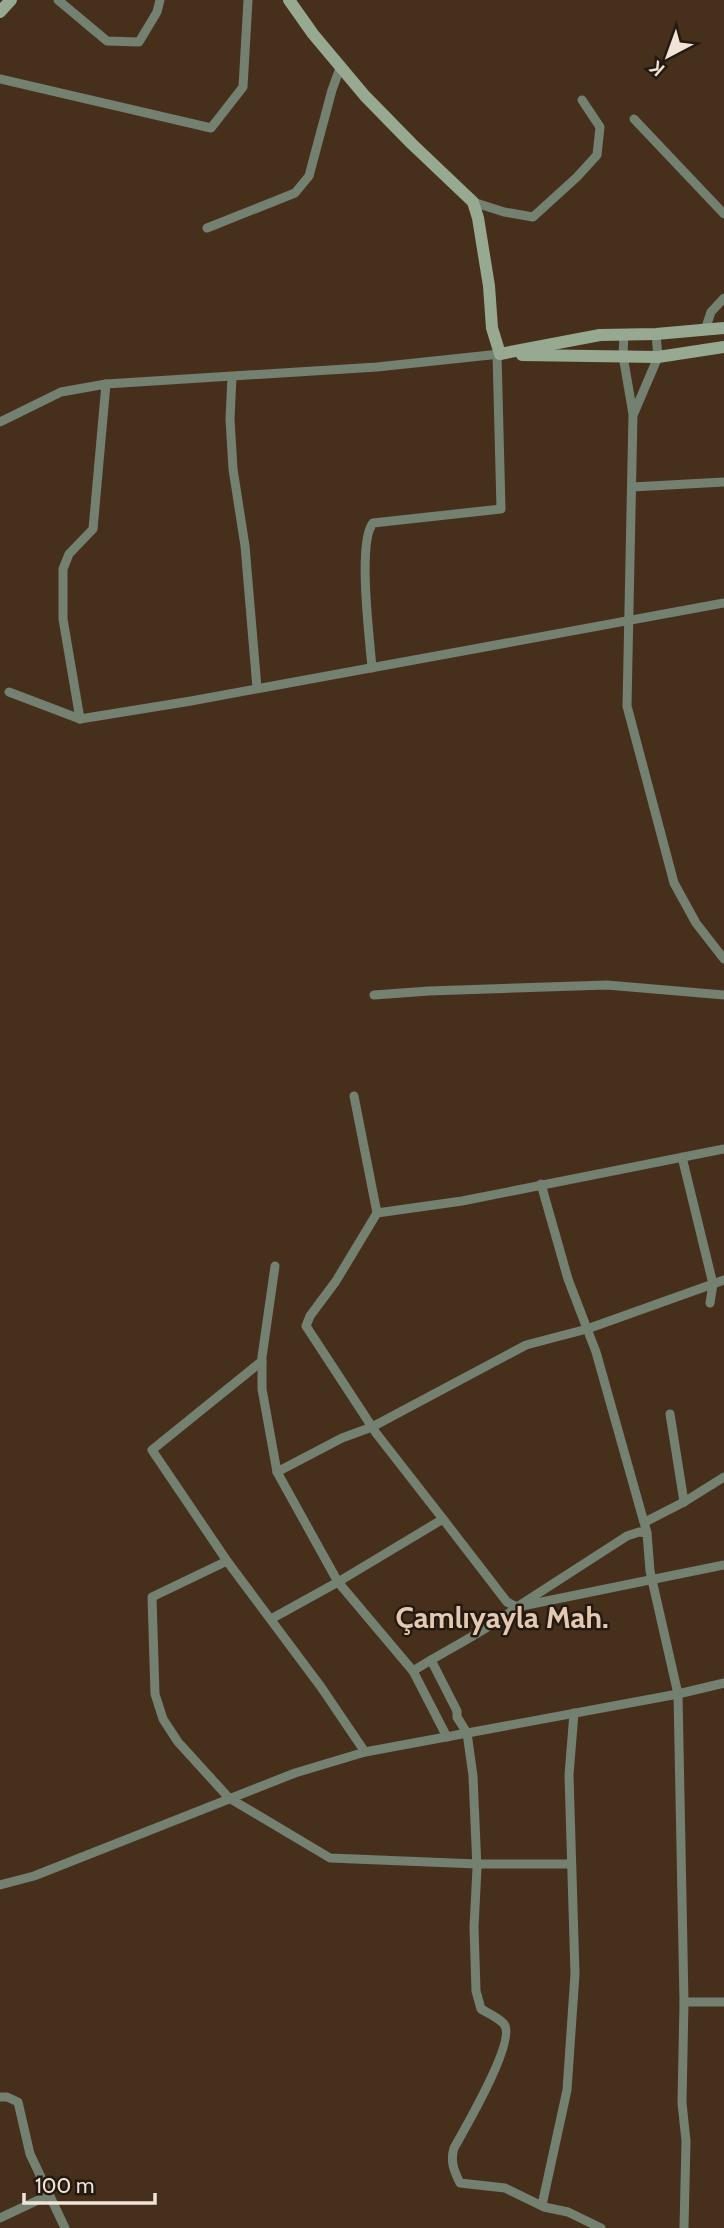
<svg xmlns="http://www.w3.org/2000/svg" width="724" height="2228" viewBox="0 0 724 2228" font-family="Cabin,sans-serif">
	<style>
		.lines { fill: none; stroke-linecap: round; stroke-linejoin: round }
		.street { stroke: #748070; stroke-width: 9 }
		.secondary { stroke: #97aa91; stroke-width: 12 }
		.labels { text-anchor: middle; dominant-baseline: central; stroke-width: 5; stroke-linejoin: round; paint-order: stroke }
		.district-label { font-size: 30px; font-weight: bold; fill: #e4c8b0; stroke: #251a12 }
	</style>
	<rect width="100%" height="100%" fill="#46301c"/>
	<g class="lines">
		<g class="street">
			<polyline points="58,0 107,41 139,42 157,12 160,0"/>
			<polyline points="0,79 211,128 243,87 248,0"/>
			<polyline points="634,119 724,214"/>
			<polyline points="473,202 504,212 533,217 577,177 597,155 600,127 582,100"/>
			<polyline points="207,228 295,193 309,176 332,90 340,68"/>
			<polyline points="705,330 711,312 724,298"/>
			<polyline points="624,334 623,356 633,414 627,706 674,883 696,923 724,959"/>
			<polyline points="232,377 230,419 233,469 245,546 257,688"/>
			<polyline points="634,413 658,357 656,334"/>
			<polyline points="0,422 61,392 106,384 377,367 500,354"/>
			<polyline points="632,487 724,482"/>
			<path d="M372,668C370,641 357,542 373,523L501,509L497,354"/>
			<polyline points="9,692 80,719 191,701 724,603"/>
			<polyline points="80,719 63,619 63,569 69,554 93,529 106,384"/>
			<polyline points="374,995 429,991 607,985 724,995"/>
			<polyline points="354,1096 377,1213 336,1281 310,1316 306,1326 376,1433 443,1519"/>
			<polyline points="541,1184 568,1279 596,1352 647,1533"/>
			<polyline points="377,1213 462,1201 724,1149"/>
			<polyline points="275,1266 262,1357 262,1389 277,1472 338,1582 443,1519 507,1602 517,1607 627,1536 639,1532 647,1533 650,1571 678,1694 684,2002 682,2103 686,2141 684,2228"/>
			<polyline points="710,1303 713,1284 724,1280"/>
			<polyline points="670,1414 684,1502"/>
			<polyline points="277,1472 342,1438 372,1427 526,1345 587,1329 713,1284 682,1157"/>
			<polyline points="645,1522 684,1502 724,1477"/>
			<polyline points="227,1561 152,1450 262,1361"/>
			<polyline points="271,1619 338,1582 413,1671"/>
			<path d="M431,1660L457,1711V1717L467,1733L473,1776L477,1868L474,1927L476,1991L481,2009C488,2013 499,2018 504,2024C517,2040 464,2130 454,2148C450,2161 454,2171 460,2183L505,2188L544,2207L568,2212L601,2228"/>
			<path d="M447,1737L413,1671C447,1649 485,1632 517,1607L724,1565"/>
			<polyline points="365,1752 321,1687 227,1561 152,1597 155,1694 163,1719 178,1742 229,1798 330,1858 477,1864 571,1864"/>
			<polyline points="0,1885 34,1876 295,1773 365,1752 678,1694 724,1683"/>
			<polyline points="684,2002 724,2002"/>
			<polyline points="0,2097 7,2097 18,2102 30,2154 65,2228"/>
			<polyline points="542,2205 567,2090 575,1974 569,1775 574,1713"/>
			<polyline points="0,2218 49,2195"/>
		</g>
		<g class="secondary">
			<polyline points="289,0 313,34 365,96 412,144 473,202 478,218 489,286 492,328 500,354"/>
			<polyline points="0,12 11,0"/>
			<polyline points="500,354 600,335 656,334 724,328"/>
			<polyline points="522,355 658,357 724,347"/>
		</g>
	</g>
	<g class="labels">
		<g class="district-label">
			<text x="502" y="1617">Çamlıyayla Mah.</text>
		</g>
	</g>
	<g transform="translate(668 56) rotate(221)" stroke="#251a12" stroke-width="5" paint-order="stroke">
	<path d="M0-5L12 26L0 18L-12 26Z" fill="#f2e3d7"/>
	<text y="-10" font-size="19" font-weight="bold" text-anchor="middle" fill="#f2e3d7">K</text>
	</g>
	<path d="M24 2193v10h131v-10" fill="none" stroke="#f2e3d7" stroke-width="3.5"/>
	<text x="35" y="2193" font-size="21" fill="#f2e3d7" stroke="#251a12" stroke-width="5" paint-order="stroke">100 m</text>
</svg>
